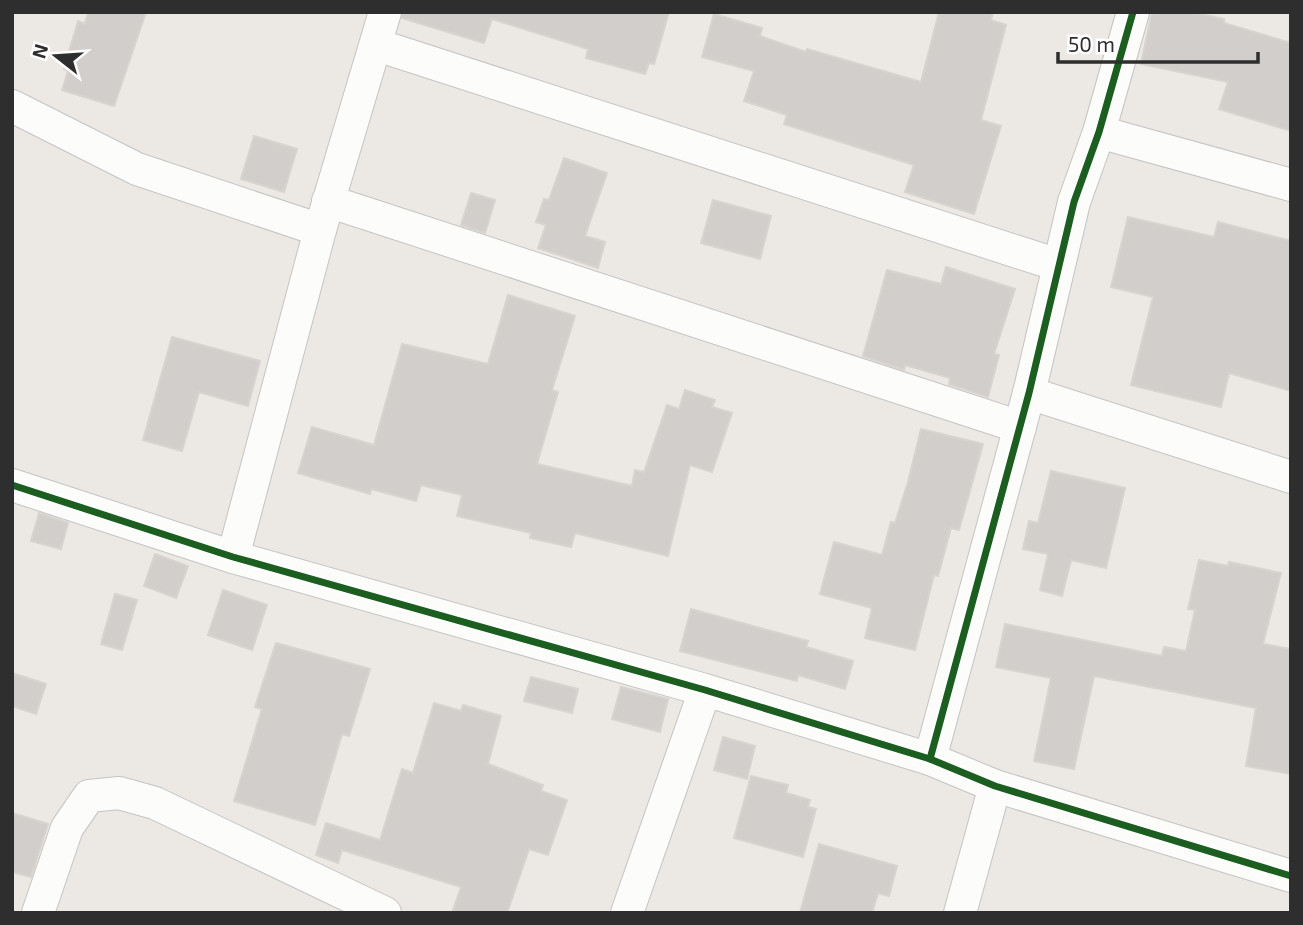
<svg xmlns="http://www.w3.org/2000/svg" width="1303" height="925" viewBox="0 0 1303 925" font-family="'Exo 2',sans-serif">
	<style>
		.building { fill: #d1cecb; stroke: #d7d4d0; stroke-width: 2 }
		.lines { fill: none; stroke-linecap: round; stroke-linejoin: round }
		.minor-casing { stroke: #c5c4c5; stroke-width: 34 }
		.minor { stroke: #fcfcfb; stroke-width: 32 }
		.cycleway-casing { stroke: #fff; stroke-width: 11 }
		.cycleway { stroke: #1b5e20; stroke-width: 7 }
	</style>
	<rect width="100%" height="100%" fill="#ece8e4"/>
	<g class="building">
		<polygon points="88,12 146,12 114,106 62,90 68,71 64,69 78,21 85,24"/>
		<polygon points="403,12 669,12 654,64 649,63 645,74 586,58 588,49 492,19 484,43 402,18"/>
		<polygon points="939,12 993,12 991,20 1006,25 981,120 1001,126 974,214 905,192 914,165 784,124 787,115 744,101 754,71 702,57 714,14 762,28 760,36 806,52 807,49 921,82"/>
		<polygon points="1152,12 1191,12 1224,19 1224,23 1291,43 1291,131 1219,109 1228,82 1141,64"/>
		<polygon points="254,136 297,149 284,192 241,179"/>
		<polygon points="564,158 607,173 585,236 605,242 598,268 538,248 546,225 536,222 544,199 549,200"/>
		<polygon points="471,193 495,200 485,233 461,225"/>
		<polygon points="713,200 771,216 760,259 701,243"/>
		<polygon points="1128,217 1214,237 1218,222 1291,241 1291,391 1229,373 1221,407 1131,385 1153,297 1111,287"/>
		<polygon points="946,267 1015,289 994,354 999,355 988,397 949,384 950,378 905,365 904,370 863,356 887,270 941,284"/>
		<polygon points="508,295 575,316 552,390 558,392 537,464 632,486 635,470 644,472 667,405 679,409 685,390 715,400 712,407 732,413 712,472 690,465 668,556 575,533 571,547 530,538 531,533 457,516 462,495 421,485 416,501 371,489 370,494 298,473 312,427 374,445 402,344 488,364"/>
		<polygon points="172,337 260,361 248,406 199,392 182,451 143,440"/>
		<polygon points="921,429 983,444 959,530 951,528 938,576 934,575 915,650 865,638 872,608 820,594 834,542 882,555 891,522 895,523 908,482"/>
		<polygon points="1051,471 1125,488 1106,568 1071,560 1062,596 1040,590 1048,554 1023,549 1029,521 1038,523"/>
		<polygon points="39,513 68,523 61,549 31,541"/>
		<polygon points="155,554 188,566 176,598 144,586"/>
		<polygon points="1199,560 1228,566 1229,562 1281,573 1263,644 1291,649 1291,774 1246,766 1256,708 1094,676 1074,769 1034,761 1051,678 996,667 1005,624 1162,656 1164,647 1186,651 1195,610 1188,609"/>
		<polygon points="223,590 267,605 252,650 208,635"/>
		<polygon points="115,594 137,600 122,650 101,644"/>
		<polygon points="691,609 808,641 806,647 853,661 845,689 798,675 797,681 680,651"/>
		<polygon points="276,643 370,669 349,736 342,734 315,825 234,801 262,709 255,707"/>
		<polygon points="12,673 46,684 36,714 12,706"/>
		<polygon points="531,677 578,689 572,713 524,701"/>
		<polygon points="621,687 668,699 660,732 612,719"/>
		<polygon points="434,703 461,711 463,705 501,716 488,764 543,785 541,791 567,800 548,855 529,849 507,913 452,913 461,887 342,850 338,863 316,855 326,823 380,840 402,769 413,773"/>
		<polygon points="723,737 755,746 747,779 714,770"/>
		<polygon points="751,776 788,785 786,793 810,800 808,807 816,809 803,857 734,838"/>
		<polygon points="12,813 48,824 31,877 12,872"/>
		<polygon points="819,844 897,866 889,896 878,893 872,913 800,913"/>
	</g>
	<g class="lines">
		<defs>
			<g id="minor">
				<polyline points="377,45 1058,265"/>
				<polyline points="12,106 137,169 320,230"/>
				<polyline points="1099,132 1291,185"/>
				<polyline points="328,201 1020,427"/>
				<polyline points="1029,393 1291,477"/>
				<polyline points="12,485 233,557 705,690 930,759 995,786 1291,876"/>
				<polyline points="233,557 320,230 385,12"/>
				<polyline points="930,759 1029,393 1074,202 1099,132 1133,12"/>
				<polyline points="38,913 67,828 89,796 119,793 155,803 385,913"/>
				<polyline points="627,913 705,690"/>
				<polyline points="960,913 995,786"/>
			</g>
		</defs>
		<use href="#minor" class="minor-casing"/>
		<use href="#minor" class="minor"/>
		<defs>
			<g id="cycleway">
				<polyline points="12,485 233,557 705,690 930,759 995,786 1291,876"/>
				<polyline points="930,759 1029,393 1074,202 1099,132 1133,12"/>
			</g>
		</defs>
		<use href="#cycleway" class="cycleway-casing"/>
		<use href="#cycleway" class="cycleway"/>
	</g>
	<rect width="1303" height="925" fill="none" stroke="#2e2e2e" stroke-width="28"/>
	<g transform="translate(56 56) rotate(287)" stroke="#ffffff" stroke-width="5" paint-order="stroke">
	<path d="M0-5L12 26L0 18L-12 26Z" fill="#2e2e2e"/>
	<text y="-10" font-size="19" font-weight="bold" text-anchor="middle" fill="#2e2e2e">N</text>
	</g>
	<path d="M1058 52v10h200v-10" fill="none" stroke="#2e2e2e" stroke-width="3.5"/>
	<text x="1068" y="52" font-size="21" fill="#2e2e2e" stroke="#ffffff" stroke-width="5" paint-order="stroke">50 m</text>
</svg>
